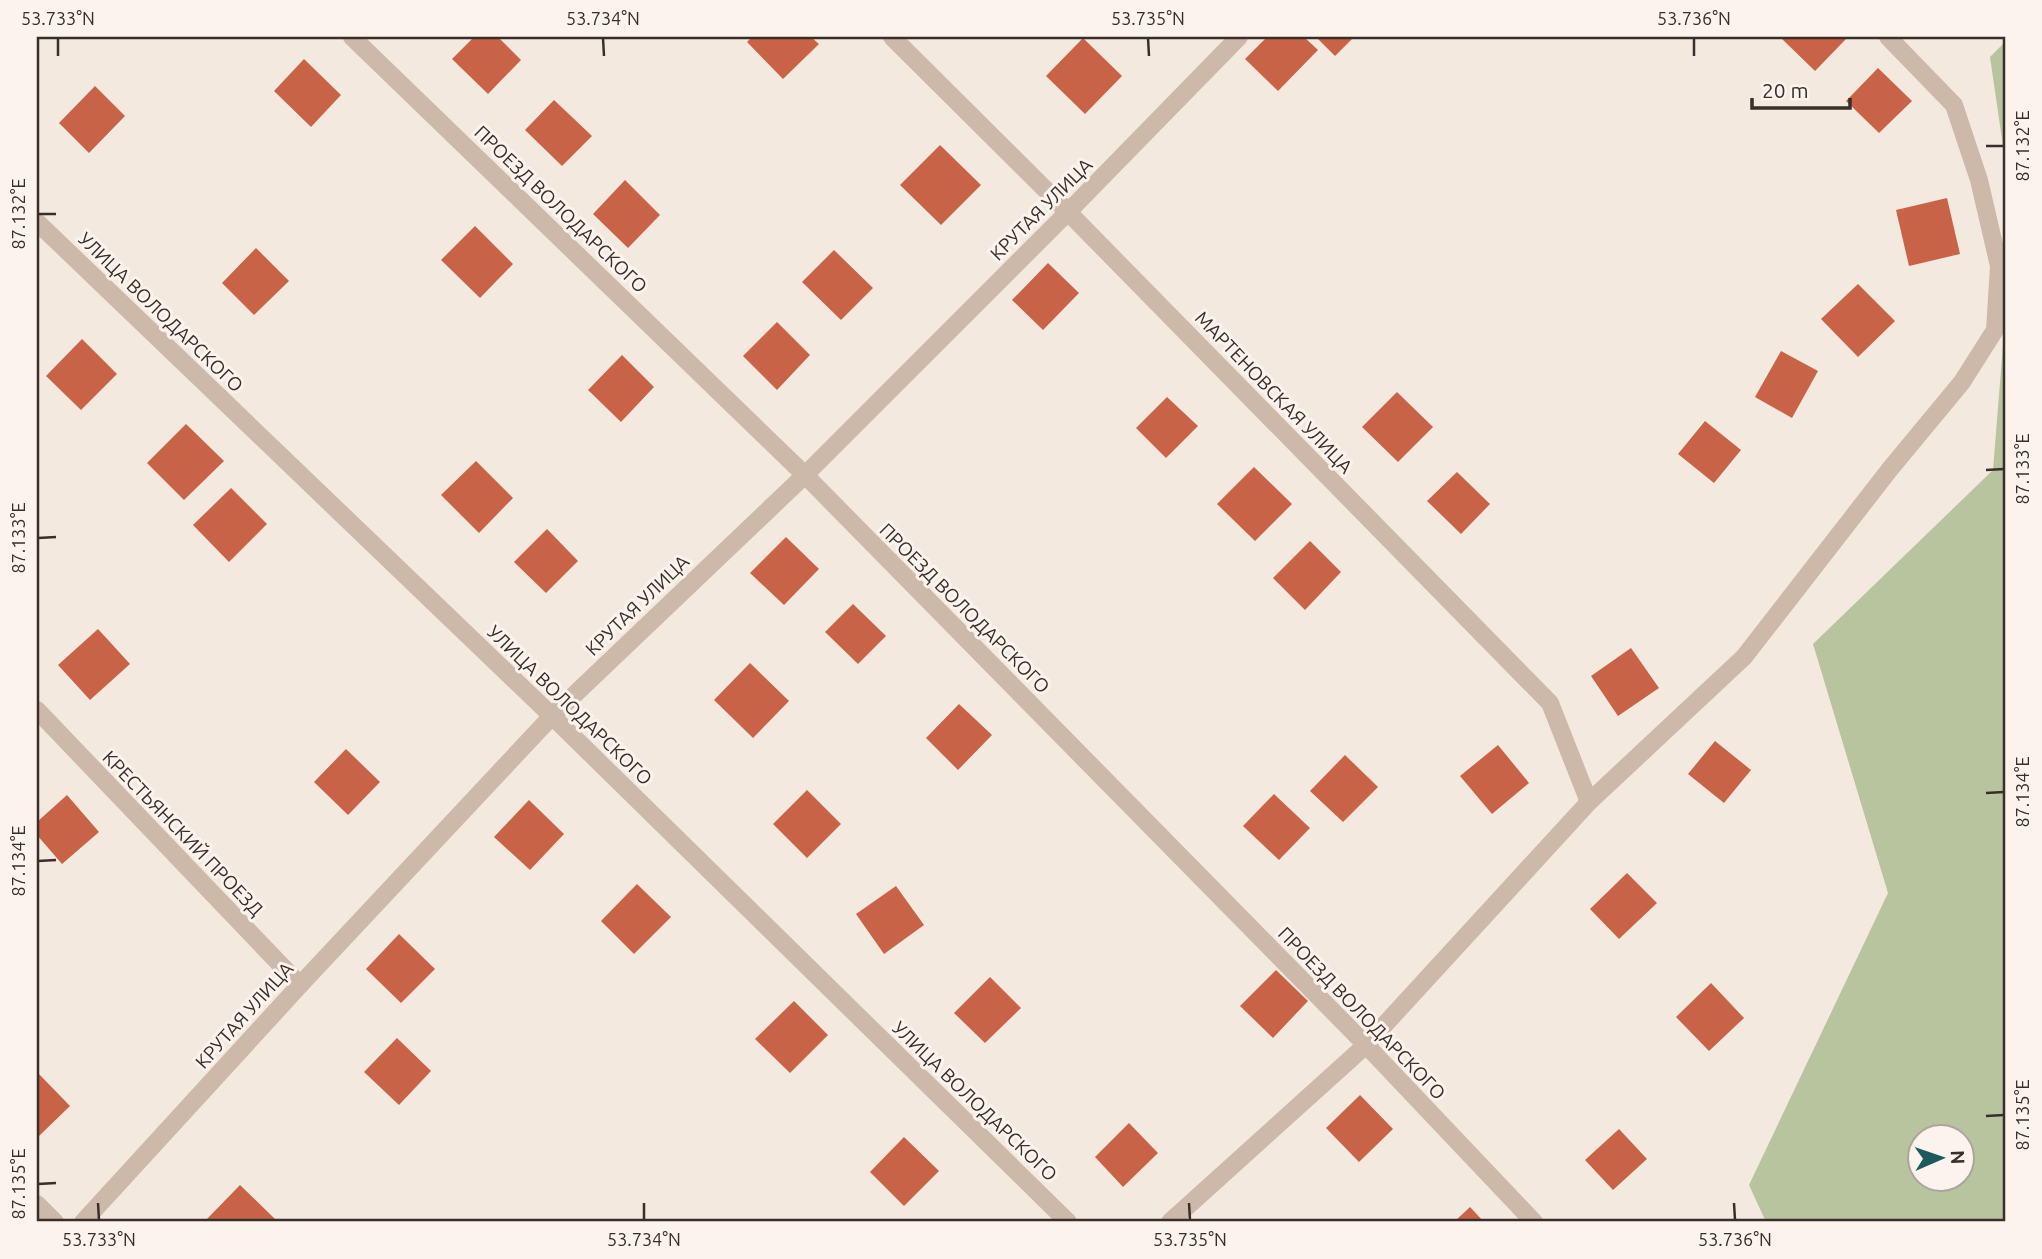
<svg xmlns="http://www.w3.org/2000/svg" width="2042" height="1259" viewBox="0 0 2042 1259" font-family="Ubuntu,sans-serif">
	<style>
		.green { fill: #b8c49e; fill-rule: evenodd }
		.building { fill: #c96347 }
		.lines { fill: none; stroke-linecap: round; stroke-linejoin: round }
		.minor { stroke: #ccb9aa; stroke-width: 18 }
		.ticks { fill: none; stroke: #3a2e2a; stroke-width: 2.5 }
		.labels { text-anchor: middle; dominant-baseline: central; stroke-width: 6; stroke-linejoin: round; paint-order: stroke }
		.street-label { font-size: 19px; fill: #3a2e2a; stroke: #fbf3ec }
		.neatline { fill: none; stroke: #3a2e2a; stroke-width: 2.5 }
		.ticks-label { font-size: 18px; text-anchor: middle; fill: #3a2e2a }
	</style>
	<rect width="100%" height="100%" fill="#f4e9df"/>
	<g class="green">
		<polygon points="2005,42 2005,160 1990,57"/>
		<path d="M2005,320V1222H1766L1749,1185L1888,893L1813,644L1993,470ZM1920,1136H1962V1178H1920Z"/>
	</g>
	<g class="building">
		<polygon points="474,37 498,37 521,60 488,94 452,59"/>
		<polygon points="752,37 811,37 819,44 783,79 747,42"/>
		<polygon points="1267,37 1304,37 1318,50 1278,91 1245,59"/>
		<polygon points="1316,37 1354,37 1335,56"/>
		<polygon points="1780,37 1844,37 1846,39 1815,71"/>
		<polygon points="1083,38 1122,76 1085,114 1046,76"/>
		<polygon points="304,59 341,95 311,127 274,91"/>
		<polygon points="1878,68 1912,101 1879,133 1846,101"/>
		<polygon points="95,86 125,116 89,153 59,123"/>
		<polygon points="554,100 592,136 562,166 525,130"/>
		<polygon points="940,145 981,185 941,225 900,185"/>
		<polygon points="625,180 660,215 628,248 593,214"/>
		<polygon points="1947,198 1960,254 1909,266 1896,210"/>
		<polygon points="475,226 513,264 480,298 441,260"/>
		<polygon points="256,248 289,281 254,315 222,283"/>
		<polygon points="834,250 873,288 841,320 802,282"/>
		<polygon points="1048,263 1079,293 1043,330 1012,300"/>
		<polygon points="1858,284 1895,321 1858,357 1821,319"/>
		<polygon points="777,322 810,355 777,390 743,356"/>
		<polygon points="82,339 117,374 81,410 46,376"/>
		<polygon points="1781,351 1818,371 1792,418 1755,397"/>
		<polygon points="622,355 654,387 621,422 588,390"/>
		<polygon points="1397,392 1433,427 1398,462 1362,427"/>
		<polygon points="1167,397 1198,426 1166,458 1136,428"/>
		<polygon points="1705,421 1741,450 1714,483 1678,454"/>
		<polygon points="186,424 224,461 184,500 147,463"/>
		<polygon points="476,461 513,498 479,533 441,495"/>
		<polygon points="1254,467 1292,504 1255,541 1217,504"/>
		<polygon points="1457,472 1490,504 1461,534 1427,501"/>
		<polygon points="231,488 267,524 229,562 193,525"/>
		<polygon points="547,529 578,561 546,593 514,562"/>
		<polygon points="786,537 819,569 784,605 750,573"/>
		<polygon points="1310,541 1341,572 1305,610 1273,578"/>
		<polygon points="853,604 886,636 858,664 825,632"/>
		<polygon points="98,629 130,664 90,700 58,665"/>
		<polygon points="1631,648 1659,688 1618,716 1591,676"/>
		<polygon points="750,663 789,701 753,738 714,700"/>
		<polygon points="959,704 992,735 958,770 926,738"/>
		<polygon points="1715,741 1751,770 1724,803 1688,774"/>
		<polygon points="1498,745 1529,783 1492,814 1460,776"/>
		<polygon points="346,749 380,782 348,815 314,782"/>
		<polygon points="1345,755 1378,787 1343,822 1310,791"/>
		<polygon points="807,790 841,824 807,858 773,824"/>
		<polygon points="1274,794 1310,828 1279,860 1243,826"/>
		<polygon points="67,795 99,832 62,864 37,835 37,822"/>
		<polygon points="529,800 564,834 530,870 494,837"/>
		<polygon points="1627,873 1657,903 1619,939 1590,909"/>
		<polygon points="637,884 671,917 634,954 601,921"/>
		<polygon points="896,886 924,925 884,954 856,914"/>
		<polygon points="399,934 435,969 401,1003 366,969"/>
		<polygon points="1276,970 1308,1001 1273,1038 1240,1006"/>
		<polygon points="990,977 1021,1008 985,1043 954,1013"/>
		<polygon points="1711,983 1744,1018 1709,1051 1676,1017"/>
		<polygon points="794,1001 828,1035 790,1073 755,1039"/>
		<polygon points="397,1038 431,1071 399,1105 364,1072"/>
		<polygon points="37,1072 70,1106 39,1136 37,1134"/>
		<polygon points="1360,1095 1393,1129 1359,1162 1326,1128"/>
		<polygon points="1129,1123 1158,1153 1123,1187 1095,1157"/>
		<polygon points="1619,1129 1647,1159 1613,1190 1585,1160"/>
		<polygon points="904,1137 939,1171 904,1206 870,1172"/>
		<polygon points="240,1185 275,1219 271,1222 209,1222 206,1220"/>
		<polygon points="1470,1207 1484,1222 1454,1222"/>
	</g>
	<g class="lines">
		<g class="minor">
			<polyline points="352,37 805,475 1366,1045 1534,1222"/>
			<polyline points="892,37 1068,212 1550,703 1589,802"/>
			<polyline points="37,222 552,716 1068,1222"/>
			<polyline points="37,710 300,985"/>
			<polyline points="37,1204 55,1222"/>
			<polyline points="83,1222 300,985 552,716 805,475 1068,212 1239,37"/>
			<polyline points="1170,1222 1366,1045 1589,802 1744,657 1890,469 1962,382 1995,330 1999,266 1979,180 1954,105 1888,37"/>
		</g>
	</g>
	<path class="ticks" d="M58,38V56M603,38L604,56M1148,38L1149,56M1694,38V56M1986,146H2004M38,214H56M1986,470L2004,469M38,538L56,537M1986,793L2004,792M38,861L56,860M1986,1116L2004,1115M38,1184L56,1183M98,1203L99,1220M644,1203V1220M1189,1203L1190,1220M1734,1203L1735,1220"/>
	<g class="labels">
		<g class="street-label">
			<text transform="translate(561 209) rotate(44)">ПРОЕЗД ВОЛОДАРСКОГО</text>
			<text transform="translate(1041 209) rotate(-45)">КРУТАЯ УЛИЦА</text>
			<text transform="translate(161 312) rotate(44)">УЛИЦА ВОЛОДАРСКОГО</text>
			<text transform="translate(1274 392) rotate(46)">МАРТЕНОВСКАЯ УЛИЦА</text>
			<text transform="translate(637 605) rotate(-44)">КРУТАЯ УЛИЦА</text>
			<text transform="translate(965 608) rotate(45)">ПРОЕЗД ВОЛОДАРСКОГО</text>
			<text transform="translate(570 705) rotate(44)">УЛИЦА ВОЛОДАРСКОГО</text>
			<text transform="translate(183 833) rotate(46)">КРЕСТЬЯНСКИЙ ПРОЕЗД</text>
			<text transform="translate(1362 1013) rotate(46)">ПРОЕЗД ВОЛОДАРСКОГО</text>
			<text transform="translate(244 1015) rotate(-48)">КРУТАЯ УЛИЦА</text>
			<text transform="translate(975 1101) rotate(44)">УЛИЦА ВОЛОДАРСКОГО</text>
		</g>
	</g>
	<rect width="2042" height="1259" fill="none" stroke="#fbf3ec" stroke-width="77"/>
	<g transform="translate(1941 1158) rotate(88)"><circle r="33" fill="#fbf3ec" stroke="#aea49e" stroke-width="2"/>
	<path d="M0-5L12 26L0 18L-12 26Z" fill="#1d5a5d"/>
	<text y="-10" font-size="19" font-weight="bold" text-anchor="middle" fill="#3a2e2a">N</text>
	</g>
	<path d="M1752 98v10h98v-10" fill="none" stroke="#3a2e2a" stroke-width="3.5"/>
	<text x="1762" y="98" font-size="21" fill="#3a2e2a" stroke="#fbf3ec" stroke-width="5" paint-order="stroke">20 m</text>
	<rect x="38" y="38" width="1966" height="1182" class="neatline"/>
	<g class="ticks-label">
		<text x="58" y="25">53.733°N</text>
		<text x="603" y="25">53.734°N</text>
		<text x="1148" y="25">53.735°N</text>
		<text x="1694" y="25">53.736°N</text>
		<text transform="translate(2023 146) rotate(-90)" y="6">87.132°E</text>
		<text transform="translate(19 214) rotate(-90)" y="6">87.132°E</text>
		<text transform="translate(2023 469) rotate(-90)" y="6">87.133°E</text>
		<text transform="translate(19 538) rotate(-90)" y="6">87.133°E</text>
		<text transform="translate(2023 792) rotate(-90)" y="6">87.134°E</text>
		<text transform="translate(19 861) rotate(-90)" y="6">87.134°E</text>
		<text transform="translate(2023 1115) rotate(-90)" y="6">87.135°E</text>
		<text transform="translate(19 1184) rotate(-90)" y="6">87.135°E</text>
		<text x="99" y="1246">53.733°N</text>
		<text x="644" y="1246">53.734°N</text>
		<text x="1190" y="1246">53.735°N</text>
		<text x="1735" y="1246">53.736°N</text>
	</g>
</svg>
